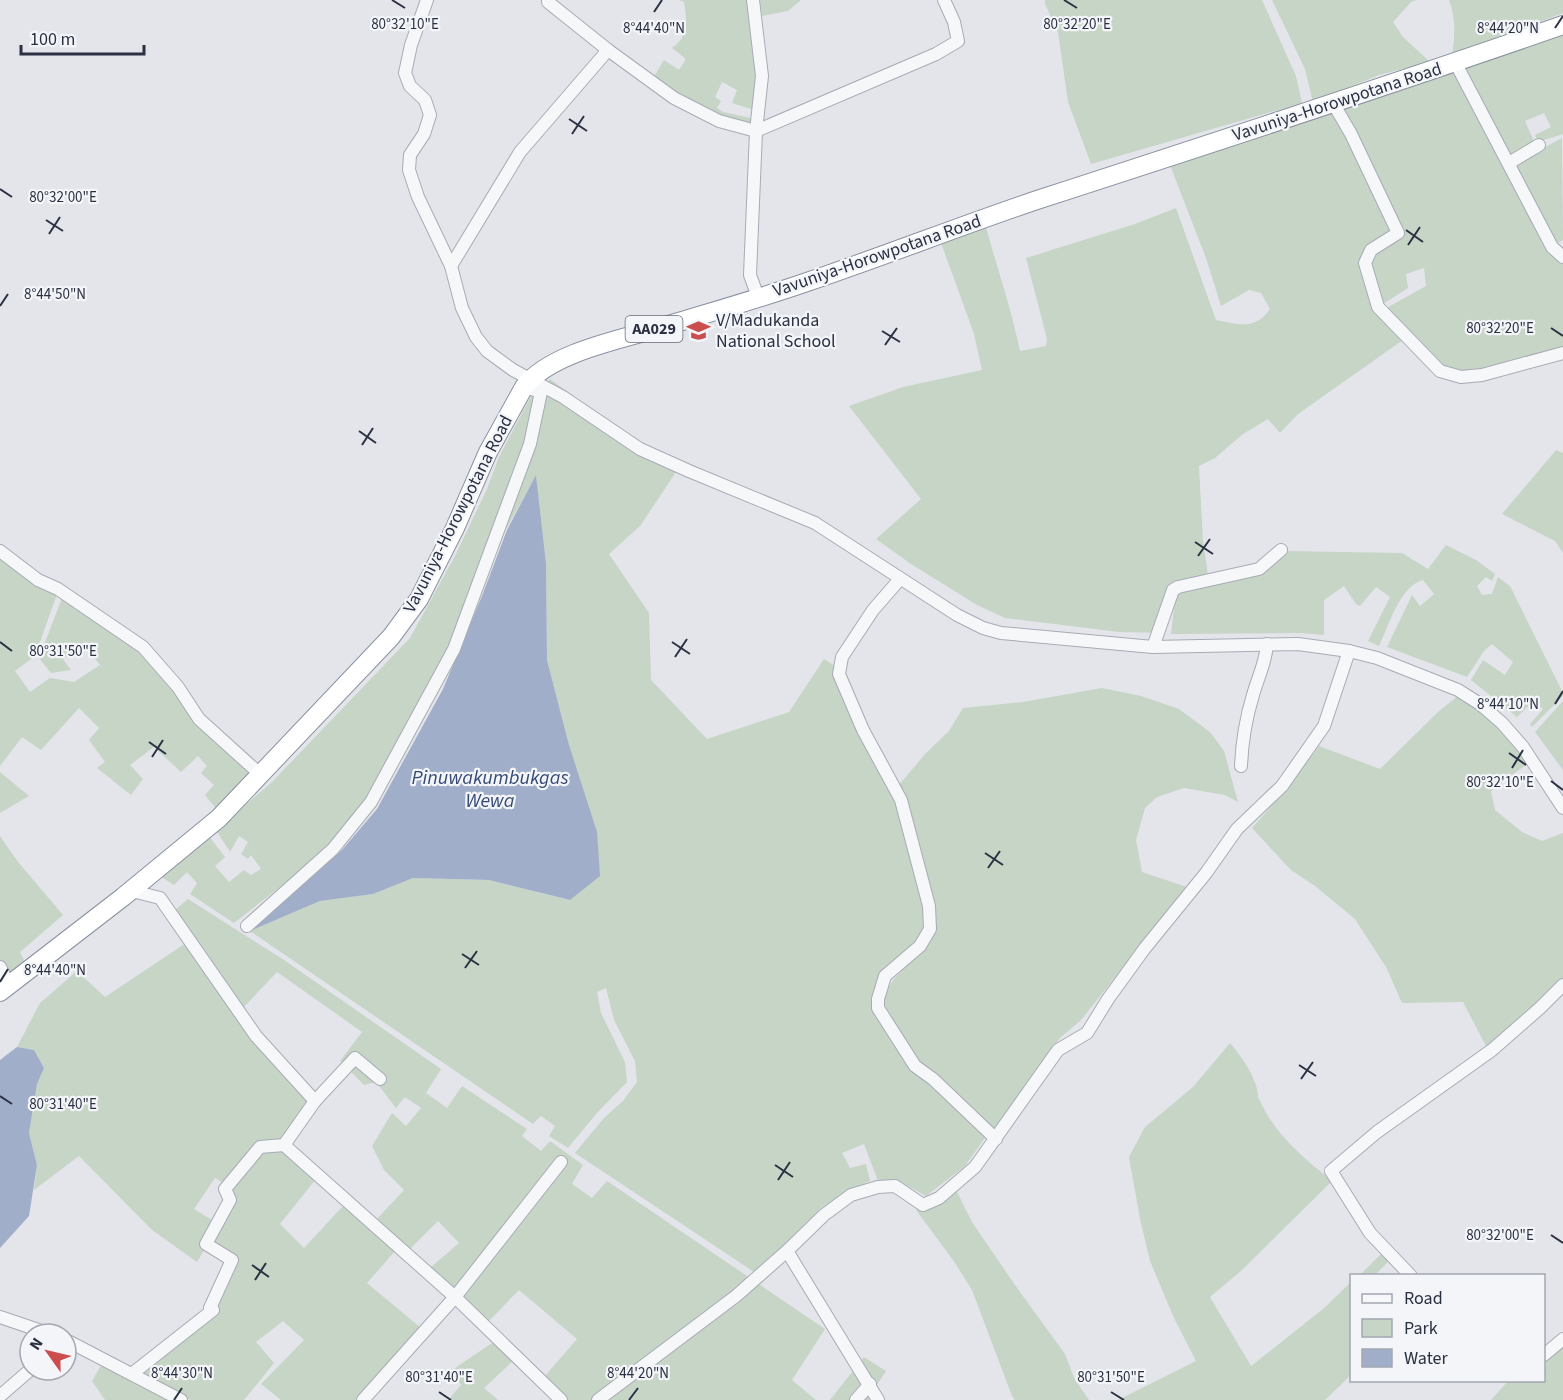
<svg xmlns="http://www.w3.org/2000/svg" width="1563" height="1400" viewBox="0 0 1563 1400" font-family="'Source Sans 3',sans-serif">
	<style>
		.green { fill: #c6d5c5 }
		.water { fill: #a0aeca }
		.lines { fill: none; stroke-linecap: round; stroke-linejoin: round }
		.minor-casing { stroke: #a8abb5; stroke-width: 14 }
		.highway-casing { stroke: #8b91a1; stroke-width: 20 }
		.minor { stroke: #f6f7f9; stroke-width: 12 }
		.highway { stroke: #fff; stroke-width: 18 }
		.ticks { fill: none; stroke: #2b3143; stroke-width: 2 }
		.labels { text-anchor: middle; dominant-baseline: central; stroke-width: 4.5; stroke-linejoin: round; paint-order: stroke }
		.shield { fill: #f3f5f8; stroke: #676c79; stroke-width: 1.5 }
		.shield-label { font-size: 16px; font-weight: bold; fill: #2b3143 }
		.street-label { font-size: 18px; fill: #2b3143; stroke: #f3f5f8 }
		.poi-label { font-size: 18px; fill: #2b3143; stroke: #f3f5f8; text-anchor: start }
		.water-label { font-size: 20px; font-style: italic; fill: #364a76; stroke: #f3f5f8 }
		.ticks-label { font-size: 15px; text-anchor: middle; fill: #2b3143; stroke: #f3f5f8; stroke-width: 4.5; stroke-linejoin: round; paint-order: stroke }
	</style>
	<rect width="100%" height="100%" fill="#e3e5eb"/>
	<g class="green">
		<path d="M679,0H752L758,72L754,110L732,103L737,90L722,82L715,97L721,101L717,108L723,112L755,119V130L712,116L652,80L664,60L679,70L686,59L672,48C689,36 687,21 684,2Z"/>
		<polygon points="760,0 801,0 788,11 762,16"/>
		<polygon points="1045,0 1262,0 1296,76 1302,103 1091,164 1068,102 1058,32 1045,4"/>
		<polygon points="1272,0 1417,0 1411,2 1393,22 1403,37 1430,62 1379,75 1313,102 1305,69"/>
		<path d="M1449,0H1563V13L1452,55C1455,35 1456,19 1449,0Z"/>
		<polygon points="1563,29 1563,134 1538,142 1535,135 1551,127 1544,113 1525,121 1535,144 1511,159 1462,63"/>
		<polygon points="1454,67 1563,260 1563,349 1463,374 1440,367 1383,310 1426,286 1424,268 1406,274 1408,288 1380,306 1369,263 1374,252 1403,232 1339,106"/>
		<path d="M1335,112L1391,234L1373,242L1362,255V269L1403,340L1298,414L1280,433L1268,419L1243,434L1215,458L1199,466L1203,541L1208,575L1182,580L1170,590L1162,633L1119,632L1005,618L977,605L911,564L876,539L921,499L849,406L903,387L982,370L974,334L940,240L985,224C997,267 1011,308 1020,351L1046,346L1047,339L1026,258L1135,224L1176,208L1216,320C1238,324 1255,331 1270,309L1261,293L1249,290L1221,306L1206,258L1170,165L1206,155L1254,135L1298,125Z"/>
		<polygon points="1562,138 1563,240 1555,245 1514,164"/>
		<polygon points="550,379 637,443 682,463 640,526 609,554 649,613 651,680 707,739 789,712 824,659 835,666 899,801 926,909 926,927 920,942 890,968 875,1009 909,1065 987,1135 965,1166 926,1196 897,1180 878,1181 864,1144 842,1153 850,1168 866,1164 870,1181 848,1190 821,1208 784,1245 754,1272 575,1153 604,1118 623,1101 637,1082 635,1061 614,1020 606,988 597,992 601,1013 625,1062 627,1082 596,1114 568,1148 549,1136 555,1126 541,1116 533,1124 250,931 320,901 373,894 413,878 489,880 569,900 569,745 547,660 546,563 536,476 506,529 480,595 543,389"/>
		<polygon points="533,392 539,394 528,443 452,648 369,799 332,846 234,923 190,894 197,883 187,872 174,885 157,874 208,835 225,857 215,866 229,882 244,870 251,875 261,869 251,855 248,859 241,854 248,842 239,836 230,852 216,830 271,783 410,638 456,554 487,489 499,457"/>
		<polygon points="1556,450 1563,453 1563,553 1555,541 1502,514"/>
		<path d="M1446,545L1476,560L1495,574L1492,581L1486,577L1477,586L1482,595L1492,594L1498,577L1510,586L1563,693V696L1532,727L1530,724L1543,709L1533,701L1517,717L1471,680L1483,660L1505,675L1513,662L1492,644L1484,651L1467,677L1387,647L1412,595L1420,606L1434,594L1423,580C1400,586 1389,625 1379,646L1368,641L1390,597L1376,587L1360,606L1356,604L1344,586L1324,600V635L1301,633L1171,634L1176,591L1260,571L1285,551L1402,553L1428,569Z"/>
		<polygon points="0,556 57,594 35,656 15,671 30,692 50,678 74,682 100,665 84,644 63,659 71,670 51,673 39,658 62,598 137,651 254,776 218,811 205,795 214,785 201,773 207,766 198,756 181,772 154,747 130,765 143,779 131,795 97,768 105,762 89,740 99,728 79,708 41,750 22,737 0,766"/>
		<path d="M1102,688L1141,696L1179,709L1210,732L1224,751L1238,802L1225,795L1184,788L1157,797L1145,808L1136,840L1142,872L1187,887L1081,1020L1060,1038L993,1133C957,1099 891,1046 883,995L894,979L932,939L933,913L924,860L906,799L898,786L926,753L949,731L963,708L1023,702Z"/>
		<polygon points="1463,692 1502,714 1538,758 1520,769 1491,791 1495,810 1522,832 1542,841 1563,833 1563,980 1487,1048 1463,1002 1402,1003 1386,967 1355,919 1315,886 1291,870 1252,828 1291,784 1319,746 1380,769 1438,712"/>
		<polygon points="1563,701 1563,770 1535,732"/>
		<polygon points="0,772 29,796 0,813"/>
		<polygon points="0,836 18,862 63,915 20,952 28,968 9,981 0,960"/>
		<polygon points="188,899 284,960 441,1069 426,1093 447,1108 462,1086 527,1129 522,1136 541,1151 550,1141 583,1165 572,1184 592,1198 607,1181 825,1329 792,1380 816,1400 567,1400 545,1376 577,1339 519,1290 488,1322 430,1268 459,1243 438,1221 408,1251 376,1220 404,1190 384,1170 372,1146 392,1113 406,1126 421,1108 405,1097 396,1108 376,1082 364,1085 340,1061 362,1032 277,972 242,1009 262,1036 313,1094 279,1144 315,1180 280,1224 304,1248 345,1204 396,1250 367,1283 421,1328 356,1400 281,1400 261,1384 304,1340 283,1321 256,1342 274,1363 244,1400 190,1400 141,1373 220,1310 214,1305 238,1258 211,1241 235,1202 233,1189 215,1178 194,1209 212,1220 206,1247 197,1262 152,1230 79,1156 34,1190 37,1165 29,1133 37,1084 44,1068 34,1050 17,1047 40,1003 77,971 105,997 186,943 175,910"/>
		<path d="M1230,1043C1240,1055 1250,1068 1255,1083C1258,1089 1257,1096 1260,1101C1276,1136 1303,1157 1332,1181L1241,1271L1210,1297L1251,1366L1323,1309L1351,1282V1375L1325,1400H1118L1196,1361L1174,1318L1150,1261L1140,1219L1129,1157L1145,1127L1193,1087Z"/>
		<polygon points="955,1188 972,1222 1015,1285 1065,1354 1074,1378 1089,1400 1015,1400 1012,1396 972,1290 953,1260 916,1210 934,1203"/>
		<polygon points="1383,1252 1390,1260 1375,1275 1359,1276"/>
		<polygon points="495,1341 514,1360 484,1388 498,1400 448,1400 461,1385 452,1370"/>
		<polygon points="1563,1344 1563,1400 1491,1400 1508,1381 1544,1380 1544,1360"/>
		<polygon points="864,1357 886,1371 871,1394 874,1400 830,1400"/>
		<polygon points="102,1364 170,1400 105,1400 92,1381"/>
	</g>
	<g class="water">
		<polygon points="536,475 546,563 547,660 569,745 597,832 600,876 570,900 489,880 413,878 373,894 320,901 250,931 342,850 377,809 443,689 482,596 507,530"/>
		<polygon points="17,1047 34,1050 44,1068 37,1084 29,1133 37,1165 29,1216 0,1248 0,1060"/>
	</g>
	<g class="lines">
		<defs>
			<g id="minor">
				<polyline points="427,0 411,45 405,73 410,86 425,100 430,115 424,134 410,155 409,170 418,197 451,266 462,308 476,337 487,351 513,370 563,397 640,449 689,471 815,523 957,615 983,628 1001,633 1153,647 1298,644 1349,651 1377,658 1458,690 1480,704 1502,723 1523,747 1563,808"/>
				<polyline points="548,0 548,2 608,50 674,98 719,121 756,131 936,54 958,41 954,22 944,0"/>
				<polyline points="753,0 762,76 756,131 750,275 758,297"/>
				<polyline points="1455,62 1552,247 1563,257"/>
				<polyline points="1333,103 1351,134 1398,233 1371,250 1365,263 1378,307 1440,371 1461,377 1482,375 1563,353"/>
				<polyline points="1509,163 1539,145"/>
				<polyline points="451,266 520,152 608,50"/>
				<polyline points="0,551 38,580 58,589 143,647 178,687 199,719 261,775"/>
				<polyline points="900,579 873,610 842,657 839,674 863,730 901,800 929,906 930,929 920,946 885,976 878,999 878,1008 915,1066 933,1079 996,1139"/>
				<polyline points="1153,647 1173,590 1178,587 1259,569 1281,550"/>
				<path d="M1241,766C1242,741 1246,718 1253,695C1258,677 1266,662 1267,644"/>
				<polyline points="132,891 160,898 256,1036 315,1101 284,1145 455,1297 561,1400"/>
				<polyline points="247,926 333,849 371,802 454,649 530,444 541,392 528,388"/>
				<polyline points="0,967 9,985"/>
				<polyline points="315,1101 355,1058 380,1079"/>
				<polyline points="787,1251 878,1400"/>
				<polyline points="1411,1276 1370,1233 1331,1171 1377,1132 1492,1050 1540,1008 1563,985"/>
				<polyline points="0,1317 50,1334"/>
				<polyline points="66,1340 181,1400"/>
				<polyline points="1544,1355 1563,1339"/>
				<polyline points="133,1373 213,1310 210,1308 232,1260 206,1244 230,1200 225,1189 260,1147 284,1145"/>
				<polyline points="0,1396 30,1370"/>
				<polyline points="363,1400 455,1297 561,1162"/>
				<polyline points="598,1400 736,1296 787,1251 824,1215 851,1195 878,1187 895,1186 923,1205 939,1198 975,1167 1058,1050 1087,1033 1108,999 1145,948 1206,873 1237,829 1282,786 1324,726 1349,651"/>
				<polyline points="856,1400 870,1384"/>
			</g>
			<path id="highway" d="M0,992L123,897L219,818L391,637L419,599L455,528L488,452L524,387C550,353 619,340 659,328C708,313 758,299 807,282C884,256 960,226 1037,200C1213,143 1388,86 1563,25"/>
		</defs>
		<use href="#minor" class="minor-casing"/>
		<use href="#highway" class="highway-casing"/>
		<use href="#minor" class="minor"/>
		<use href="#highway" class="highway"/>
	</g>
	<path class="ticks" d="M392,0L405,8M1064,0L1077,8M654,12L662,0M1555,28L1563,16M569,119L587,131M572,134L584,116M0,189L12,197M46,220L63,231M1406,230L1423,242M49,234L60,217M1408,245L1420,227M0,306L8,294M1551,328L1563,336M882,331L900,342M885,345L897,328M359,431L376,443M362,445L373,428M1195,542L1213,554M1198,556L1210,539M0,642L12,651M672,642L690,654M675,657L687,639M1555,704L1563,691M149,742L166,754M1509,753L1526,765M152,757L163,740M1512,768L1523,750M1551,781L1563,790M985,853L1003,865M988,868L1000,851M462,954L479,965M465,968L477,951M0,982L8,969M1299,1065L1316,1076M1301,1079L1313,1062M0,1096L12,1104M775,1165L793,1177M778,1180L790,1162M1551,1235L1563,1243M252,1265L269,1277M255,1280L266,1263M439,1392L451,1400M1111,1392L1124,1400M174,1400L182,1388M629,1400L638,1388"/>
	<defs>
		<symbol id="school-bare" viewBox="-9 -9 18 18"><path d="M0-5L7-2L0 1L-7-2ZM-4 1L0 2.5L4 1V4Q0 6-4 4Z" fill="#cb4d4e" stroke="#f3f5f8" stroke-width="2.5" paint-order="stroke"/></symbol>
	</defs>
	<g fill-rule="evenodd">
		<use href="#school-bare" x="682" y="314" width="33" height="33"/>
	</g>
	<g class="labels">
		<rect class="shield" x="625.5" y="316" width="57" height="26" rx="4.5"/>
		<g class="shield-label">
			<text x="654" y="329">AA029</text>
		</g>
		<g class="street-label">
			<text transform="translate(1337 102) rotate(-18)">Vavuniya-Horowpotana Road</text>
			<text transform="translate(877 256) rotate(-19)">Vavuniya-Horowpotana Road</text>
			<text transform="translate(458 514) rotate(-63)">Vavuniya-Horowpotana Road</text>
		</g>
		<g class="poi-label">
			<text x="716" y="320">V/Madukanda<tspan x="716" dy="21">National School</tspan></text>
		</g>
		<g class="water-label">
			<text x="490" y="778">Pinuwakumbukgas<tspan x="490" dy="23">Wewa</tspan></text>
		</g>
	</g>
	<g class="ticks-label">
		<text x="405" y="29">80°32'10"E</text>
		<text x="1077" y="29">80°32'20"E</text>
		<text x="654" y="33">8°44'40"N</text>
		<text x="1508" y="33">8°44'20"N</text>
		<text x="63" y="202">80°32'00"E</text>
		<text x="55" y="299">8°44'50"N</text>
		<text x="1500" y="333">80°32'20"E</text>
		<text x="63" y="656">80°31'50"E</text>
		<text x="1508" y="709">8°44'10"N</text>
		<text x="1500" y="787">80°32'10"E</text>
		<text x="55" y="975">8°44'40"N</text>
		<text x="63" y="1109">80°31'40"E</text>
		<text x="1500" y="1240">80°32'00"E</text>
		<text x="182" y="1378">8°44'30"N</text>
		<text x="638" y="1378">8°44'20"N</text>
		<text x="439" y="1382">80°31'40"E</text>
		<text x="1111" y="1382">80°31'50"E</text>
	</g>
	<rect x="1350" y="1274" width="195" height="108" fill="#f3f5f8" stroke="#a3a7b0" stroke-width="1.5"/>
	<rect x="1362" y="1294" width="30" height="9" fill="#f6f7f9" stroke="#a3a7b0" stroke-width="1.5"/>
	<text x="1404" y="1304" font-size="18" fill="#2b3143">Road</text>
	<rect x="1362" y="1319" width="30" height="18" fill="#c6d5c5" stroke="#a3a7b0" stroke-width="1.5"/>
	<text x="1404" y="1334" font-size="18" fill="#2b3143">Park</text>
	<rect x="1362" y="1349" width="30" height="18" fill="#a0aeca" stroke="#a3a7b0" stroke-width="1.5"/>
	<text x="1404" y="1364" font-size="18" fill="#2b3143">Water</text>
	<g transform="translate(48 1352) rotate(304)"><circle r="28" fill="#f3f5f8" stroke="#a3a7b0" stroke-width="1.5"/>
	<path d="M0-4.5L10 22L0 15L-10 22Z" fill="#cb4d4e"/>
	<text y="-9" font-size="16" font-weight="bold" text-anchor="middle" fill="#2b3143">N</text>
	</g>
	<path d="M21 45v9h123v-9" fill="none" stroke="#2b3143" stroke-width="3"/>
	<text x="30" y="45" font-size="18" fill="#2b3143" stroke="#f3f5f8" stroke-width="4.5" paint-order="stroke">100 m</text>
</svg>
